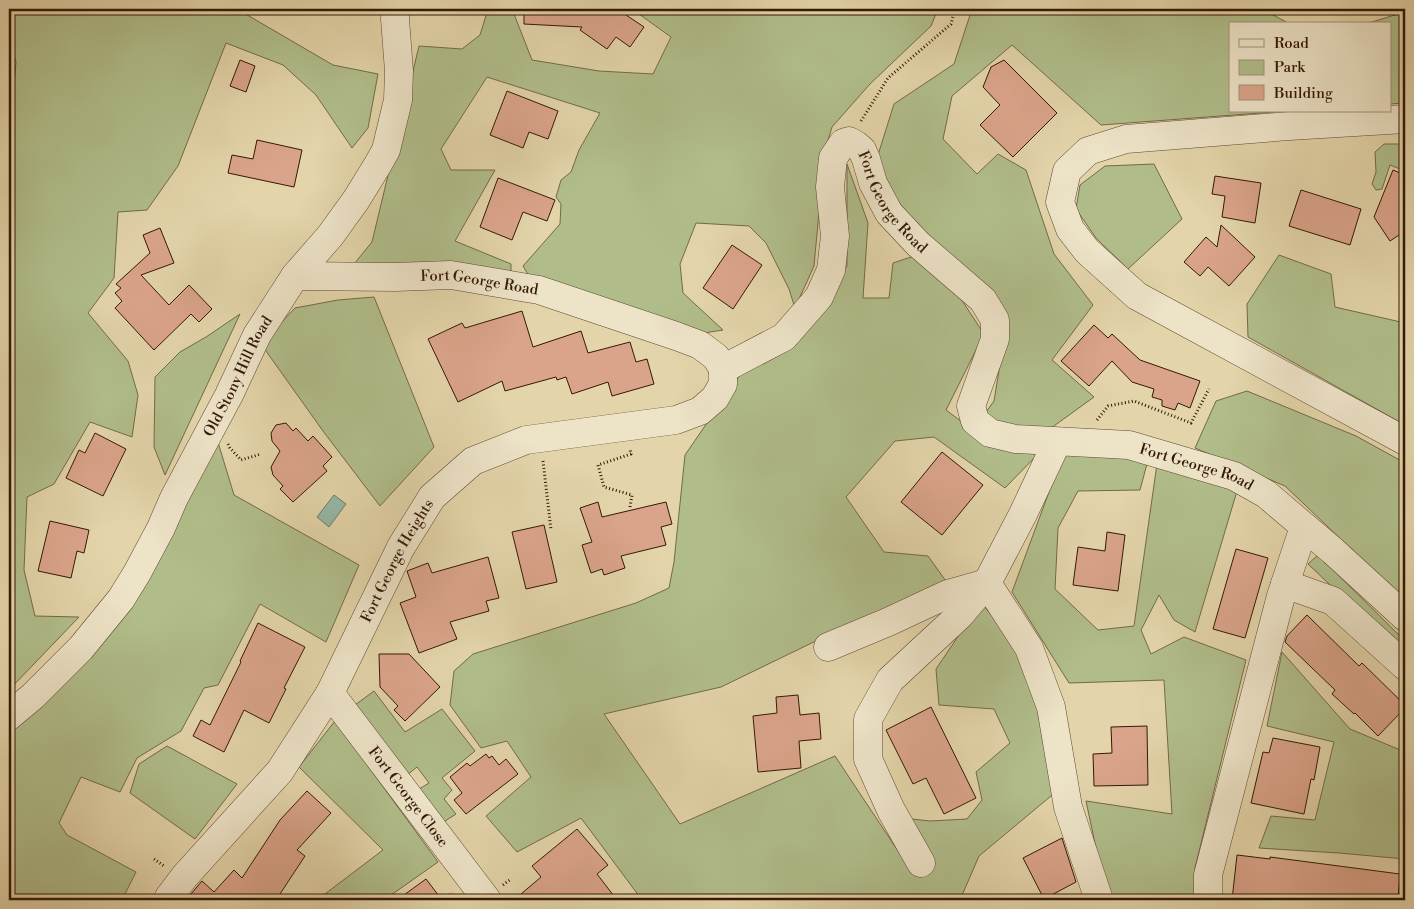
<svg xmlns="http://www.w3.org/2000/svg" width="1414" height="909" viewBox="0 0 1414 909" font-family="'Libre Bodoni',serif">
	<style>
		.green { fill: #b0bd8a; stroke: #726a48 }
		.water { fill: #95b8a6; stroke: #6e7866 }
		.building { fill: #daa48a; stroke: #341807 }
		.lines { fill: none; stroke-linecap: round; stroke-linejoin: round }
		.minor-casing { stroke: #604730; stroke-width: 29 }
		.path { stroke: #341807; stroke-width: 3; stroke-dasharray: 1 2.5; stroke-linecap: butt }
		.minor { stroke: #ede3c7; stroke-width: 28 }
		.labels { text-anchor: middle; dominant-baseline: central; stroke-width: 4.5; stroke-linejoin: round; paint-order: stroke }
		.street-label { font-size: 15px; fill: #341807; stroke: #ede3c7 }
	</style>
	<rect width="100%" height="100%" fill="#e3d4a9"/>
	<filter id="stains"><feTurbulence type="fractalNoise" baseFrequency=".004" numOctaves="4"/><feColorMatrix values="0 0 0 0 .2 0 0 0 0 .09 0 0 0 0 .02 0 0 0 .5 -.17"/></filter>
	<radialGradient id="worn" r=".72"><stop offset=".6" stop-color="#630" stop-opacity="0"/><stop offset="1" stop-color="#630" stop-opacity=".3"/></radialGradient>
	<g class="green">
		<polygon points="9,9 237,9 333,65 378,74 368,128 352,148 316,95 283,65 226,43 178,166 147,210 118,212 114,278 88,313 128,361 138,395 132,437 90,422 54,484 27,497 24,570 35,616 79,617 9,690 9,145 16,62 9,37"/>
		<polygon points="488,9 512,9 532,60 599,71 653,74 671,37 632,9 676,9 680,12 720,10 720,9 938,9 931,26 870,84 832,127 820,167 819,212 814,266 795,308 789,289 766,243 749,226 696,223 680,264 683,293 723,330 698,334 532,281 523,266 560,224 561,204 556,197 561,180 571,172 579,150 600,113 487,77 441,149 451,170 495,170 455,241 511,264 511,276 354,264 372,242 419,46 462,49 480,35"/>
		<polygon points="972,9 1262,9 1290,24 1230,24 1230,111 1287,111 1101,125 1012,45 952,96 943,139 977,174 998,154 1026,170 1054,254 1093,305 1052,360 1094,397 1047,431 981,419 994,401 1002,352 1002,317 887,196 878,155 894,104 954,64"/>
		<polygon points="1405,12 1405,103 1390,104 1390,24 1365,24"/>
		<polygon points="1384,144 1405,144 1405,171 1390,165 1382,189 1376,190 1372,184 1376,172 1375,152"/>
		<polygon points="847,164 868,223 863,298 889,298 893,263 914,256 961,299 984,334 946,410 997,448 1039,453 1005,488 934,437 895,441 846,497 884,552 928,556 948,584 824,637 721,687 604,714 680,824 835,756 910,869 903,818 930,821 967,819 982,800 976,772 1010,743 994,709 939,705 936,669 965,626 983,605 1010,638 1043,712 1057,791 979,856 960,900 642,900 581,818 517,852 486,816 531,777 507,741 481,748 450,705 454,671 473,654 636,603 669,588 674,562 685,455 740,375 824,301 847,266"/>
		<polygon points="1154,164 1182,219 1128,269 1096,238 1076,209 1080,185 1105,166"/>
		<polygon points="1279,255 1331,274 1335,307 1405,323 1405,425 1248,337 1247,304"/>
		<polygon points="374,297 434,447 380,506 323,431 261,344 295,308 338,300"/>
		<polygon points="240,314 165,475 154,447 155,377 180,352 206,337"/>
		<polygon points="1247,391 1356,436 1405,463 1405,600 1285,486 1195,448 1216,401"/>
		<polygon points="217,439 234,495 359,565 326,642 260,604 218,685 204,688 181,731 137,758 120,792 81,777 59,823 67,835 136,872 122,900 63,900 15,895 14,900 9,900 9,726 60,684"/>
		<polygon points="1063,454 1148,460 1140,490 1078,491 1058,528 1055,589 1098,630 1134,626 1157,464 1237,491 1195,632 1174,620 1159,595 1141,630 1151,654 1184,637 1246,660 1195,868 1200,900 1107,900 1086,801 1172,814 1164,680 1069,683 1012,592"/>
		<polygon points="1318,555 1405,641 1405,656 1308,564"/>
		<polygon points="1282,652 1350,729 1405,752 1405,859 1339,853 1259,848 1271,816 1315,820 1334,742 1267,726"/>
		<polygon points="374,691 405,732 442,709 475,751 442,778 452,790 444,799 456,814 442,823 416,791 429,783 417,767 407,775 355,705"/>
		<polygon points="335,721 438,862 384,900 317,900 383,850 299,767"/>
		<polygon points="167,746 237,784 195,839 130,793 139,764"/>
	</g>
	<polygon class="water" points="334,495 346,504 329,527 317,517"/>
	<g class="building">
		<polygon points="582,9 617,9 644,27 630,47 616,37 607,49 580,30 582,27 524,24 524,10 581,11"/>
		<polygon points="240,60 255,66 246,92 230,86"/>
		<polygon points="1004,60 1057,113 1013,157 980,125 1000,105 983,87 991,67"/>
		<polygon points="507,91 558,111 548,139 529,132 523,148 490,135"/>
		<polygon points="257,140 302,150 294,187 228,173 232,155 253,159"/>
		<polygon points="1393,170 1405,175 1405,231 1390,241 1374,217"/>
		<polygon points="1215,176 1261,183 1255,223 1222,217 1225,196 1212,194"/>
		<polygon points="498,178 555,200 547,221 523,212 512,240 480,227"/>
		<polygon points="1301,190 1361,209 1350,245 1289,226"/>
		<polygon points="1221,225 1255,257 1229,286 1208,267 1200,276 1184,262 1206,237 1217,247"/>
		<polygon points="160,228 174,263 141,275 169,305 189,285 212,309 199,322 191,314 154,350 115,308 122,301 115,293 121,288 116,284 150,253 143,235"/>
		<polygon points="732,245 762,265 733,309 703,288"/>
		<polygon points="522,311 533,347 581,331 588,353 630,342 636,362 647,359 654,384 612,396 608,382 572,394 566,377 557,380 556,377 505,391 502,381 458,402 428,339 462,323 465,328"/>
		<polygon points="1094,325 1108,338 1112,334 1140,360 1200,381 1190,408 1178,403 1175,410 1162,406 1162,400 1152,397 1154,389 1132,382 1112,361 1089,386 1061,361"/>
		<polygon points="286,423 293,431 296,428 308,441 313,436 332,457 323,466 327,471 293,502 280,489 283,486 273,475 271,467 280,451 272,441 271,433 276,425"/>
		<polygon points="95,433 126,449 103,496 66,478 79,450 85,453"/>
		<polygon points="942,452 983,485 942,535 901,502"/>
		<polygon points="598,502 602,517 666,502 672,524 661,527 666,545 621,556 625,568 604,575 602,569 591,573 582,545 592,542 580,508"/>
		<polygon points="50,521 89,530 84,553 77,551 71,578 38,571"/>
		<polygon points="544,525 557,582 526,589 512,532"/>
		<polygon points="1107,532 1125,535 1118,591 1073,585 1078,547 1105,551"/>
		<polygon points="1236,549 1268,558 1245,638 1213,629"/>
		<polygon points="488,557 499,598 486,601 489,611 450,622 457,639 419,653 400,603 416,597 407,571 428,563 432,573"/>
		<polygon points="1307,615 1359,666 1362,663 1405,705 1405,708 1378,736 1355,713 1354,714 1332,694 1335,690 1285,642 1287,636"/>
		<polygon points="258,623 305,647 284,688 286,689 269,723 244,710 224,752 193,736 201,720 210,725 241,662 240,661"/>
		<polygon points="379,654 409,654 440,687 405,721 394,710 398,706 380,687"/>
		<polygon points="798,695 800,715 819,713 821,739 799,741 801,768 758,772 753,716 777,713 776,697"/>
		<polygon points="931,707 976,798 944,814 926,778 913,784 886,730"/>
		<polygon points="1147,726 1148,785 1094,786 1093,754 1112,753 1111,727"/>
		<polygon points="1273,738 1320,747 1314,780 1311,779 1304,814 1251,803 1263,752 1269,753"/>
		<polygon points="486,754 489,758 492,756 499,765 506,759 518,774 466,814 454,800 462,793 450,777 467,763 470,766"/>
		<polygon points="307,791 331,813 297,850 305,856 276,900 186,900 202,881 214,892 234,870 242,878 280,820"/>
		<polygon points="577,829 608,865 597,874 617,900 514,900 541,877 532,866"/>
		<polygon points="1062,838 1076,882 1044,899 1023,858"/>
		<polygon points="1237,855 1270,859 1270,857 1400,874 1398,899 1367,895 1366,900 1338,900 1297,895 1297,897 1292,897 1292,900 1232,900"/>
		<polygon points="426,879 442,900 397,900"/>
	</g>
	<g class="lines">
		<defs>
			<g id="minor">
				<polyline points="1405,119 1289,126 1126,139 1088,151 1067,171 1060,202 1070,229 1087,251 1137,296 1405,441"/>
				<path id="s1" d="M295,276L395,277L451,275L539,290L676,336L700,345L716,357L723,369L784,337L819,297L831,270L835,236L830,187L833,158L843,143L849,141L856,145L862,150L866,159L873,183L889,213L918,244L983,300L995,320V339L971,406L975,421L990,433L1015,439L1129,445L1234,476L1266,494L1333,551L1405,617"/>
				<polyline points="987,583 1029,648 1051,707 1068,807 1099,900"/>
				<polyline points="1285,584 1333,601 1405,666"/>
				<polyline points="828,647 888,622 948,594 987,583"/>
				<path id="s2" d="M330,693L487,900"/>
				<path id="s3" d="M9,716L33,696L81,648L121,599L137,573L161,528L174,498L229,395L257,335L295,276L330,236L356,200L377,166L386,150L398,100L399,71L395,19L396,9"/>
				<polyline points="921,863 891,810 868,759 868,719 890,680 960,615 987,583 1023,514 1057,442"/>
				<path id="s4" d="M169,900V897L185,876L280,771L330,693L401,547L432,497L473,461L526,440L676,420L700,411L715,398L723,384V369"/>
				<polyline points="1208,900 1208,875 1281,596 1304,527"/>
			</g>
		</defs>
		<use href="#minor" class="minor-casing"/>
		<g class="path">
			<polyline points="861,121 888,78 951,24 955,9"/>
			<polyline points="1097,420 1108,406 1134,401 1191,423 1209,389"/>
			<polyline points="228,444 230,448 241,460 261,454"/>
			<polyline points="543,461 551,530"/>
			<polyline points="630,507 632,495 604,487 598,465 631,454 630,449"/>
			<polyline points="154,859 164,866"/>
			<polyline points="503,885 511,879"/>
			<polyline points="447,897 453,893"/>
		</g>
		<use href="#minor" class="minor"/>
	</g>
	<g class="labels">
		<g class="street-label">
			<text stroke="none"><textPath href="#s1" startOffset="815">Fort George Road</textPath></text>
			<text stroke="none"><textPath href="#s1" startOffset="185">Fort George Road</textPath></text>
			<text stroke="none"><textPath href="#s3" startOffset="414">Old Stony Hill Road</textPath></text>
			<text stroke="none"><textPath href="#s1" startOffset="1310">Fort George Road</textPath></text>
			<text stroke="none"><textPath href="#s4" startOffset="412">Fort George Heights</textPath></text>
			<text stroke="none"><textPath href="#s2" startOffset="130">Fort George Close</textPath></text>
		</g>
	</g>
	<rect width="1414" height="909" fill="none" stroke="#e3d4a9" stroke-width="30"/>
	<rect x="10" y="10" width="1394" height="889" fill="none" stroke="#341807" stroke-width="2.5"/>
	<rect x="15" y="15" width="1384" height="879" fill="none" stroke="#341807"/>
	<rect x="1229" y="22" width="162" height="90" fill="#ede3c7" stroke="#a3927a"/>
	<rect x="1239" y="39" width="25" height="8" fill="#ede3c7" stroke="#a3927a"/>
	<text x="1274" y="48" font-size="15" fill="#341807">Road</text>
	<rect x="1239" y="60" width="25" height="15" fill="#b0bd8a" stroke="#a3927a"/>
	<text x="1274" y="72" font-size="15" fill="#341807">Park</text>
	<rect x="1239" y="85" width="25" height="15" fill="#daa48a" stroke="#a3927a"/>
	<text x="1274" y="98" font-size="15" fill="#341807">Building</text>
	<rect width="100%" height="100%" filter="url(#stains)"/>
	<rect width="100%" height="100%" fill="url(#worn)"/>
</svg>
